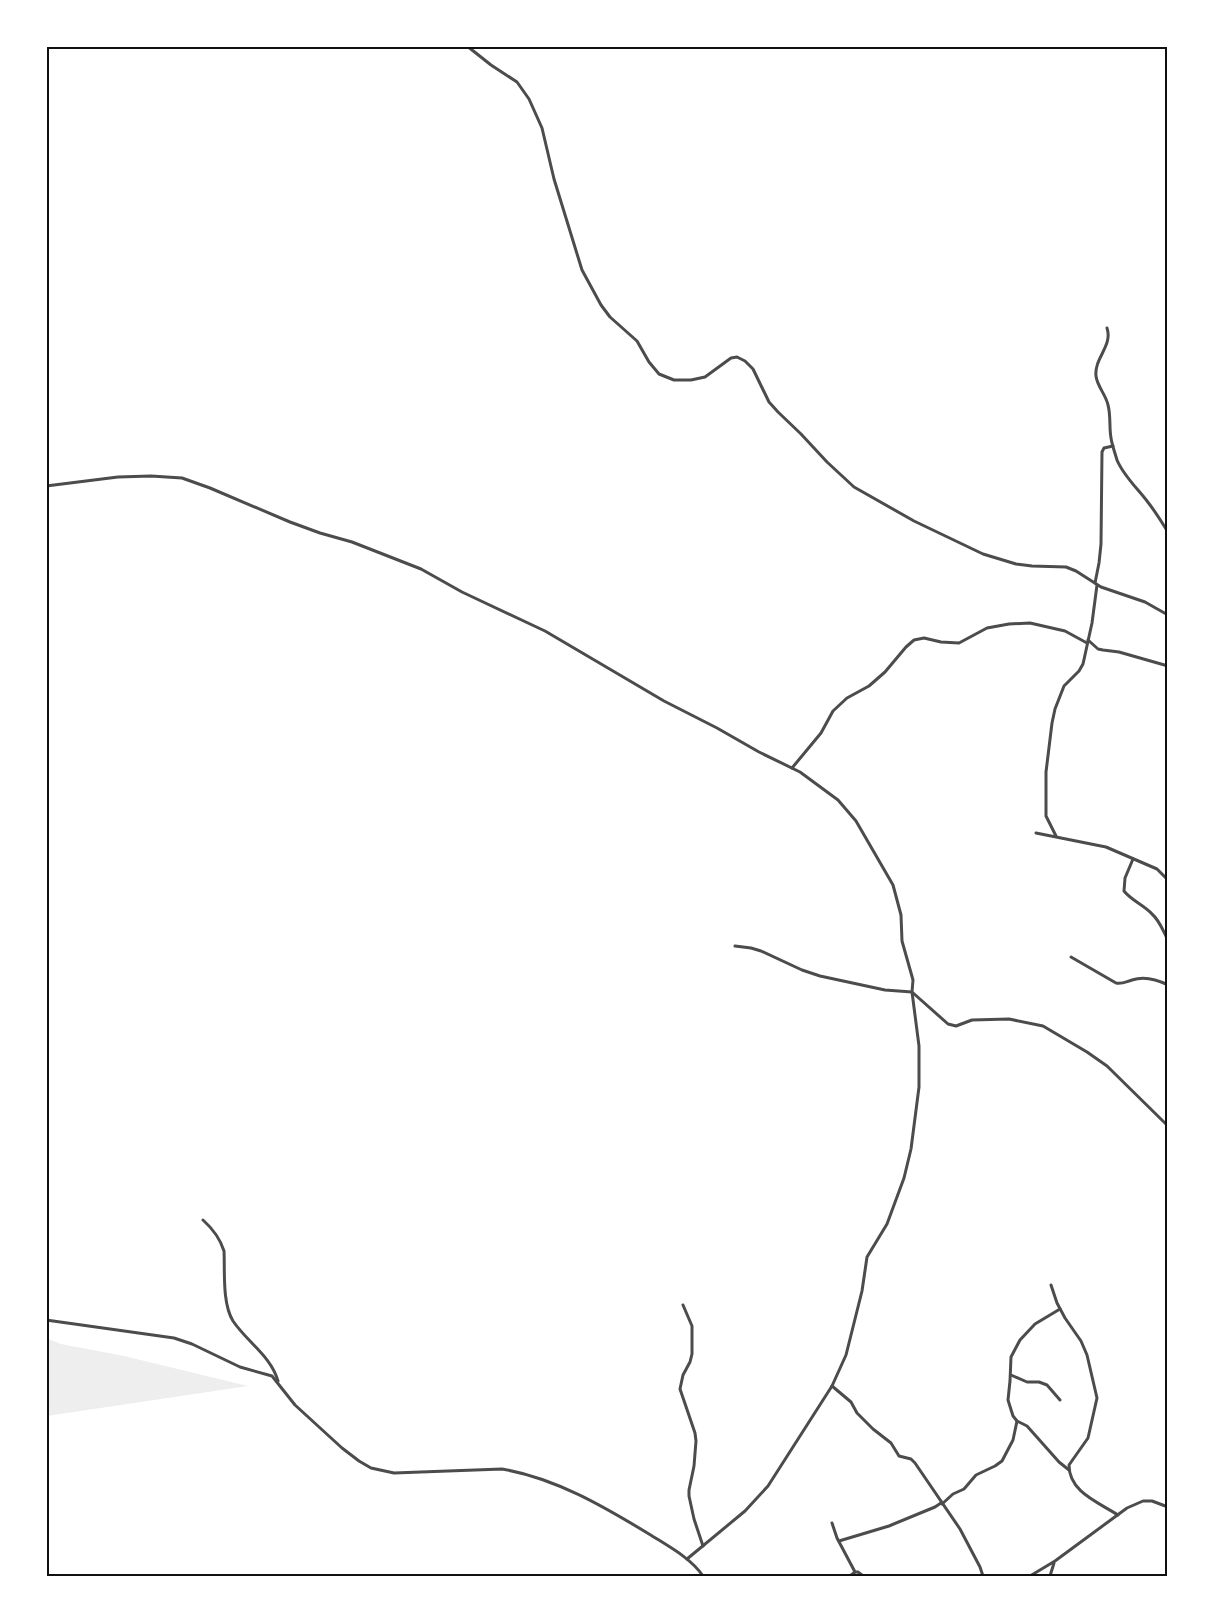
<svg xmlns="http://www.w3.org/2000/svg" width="1214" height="1623" viewBox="0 0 1214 1623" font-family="'Varela Round',sans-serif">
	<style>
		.green { fill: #eee }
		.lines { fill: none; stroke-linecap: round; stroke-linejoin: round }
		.minor { stroke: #4c4c4c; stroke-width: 3 }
		.neatline { fill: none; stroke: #111; stroke-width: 2 }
	</style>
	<rect width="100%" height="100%" fill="#fff"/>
	<polygon class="green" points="46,1338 61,1344 124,1356 248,1386 47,1416"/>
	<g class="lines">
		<g class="minor">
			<polyline points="467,46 491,65 517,82 529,99 542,128 554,179 582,270 601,305 610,317 637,341 649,362 659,374 674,380 691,380 705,377 731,358 737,357 745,361 753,369 769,402 778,412 801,434 827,462 854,487 914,521 983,554 1016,564 1032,566 1066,567 1076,571 1101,587 1145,602 1168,615"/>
			<path d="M1107,328C1113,346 1094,358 1096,376C1097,386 1106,395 1108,405C1111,416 1109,427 1111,438C1112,445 1115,453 1117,460C1123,475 1137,488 1147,501C1155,511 1161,521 1168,532"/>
			<polyline points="46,486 118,477 151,476 182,478 210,488 290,522 320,533 352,542 421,569 462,592 545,631 664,701 717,728 759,752 800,772 838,800 856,821 893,885 901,915 902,941 913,980 912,992 919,1046 919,1087 911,1149 904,1178 887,1224 867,1257 862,1291 846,1355 832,1386 768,1486 745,1511 687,1559"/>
			<polyline points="1095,583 1099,563 1101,544 1102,452 1104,448 1113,446"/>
			<polyline points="1088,640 1098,649 1103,650 1119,652 1168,666"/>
			<polyline points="792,768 821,733 833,711 847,698 869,686 885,672 906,647 914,640 924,638 941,642 959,643 987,628 1009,624 1030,623 1065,631 1087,643"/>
			<polyline points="1036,833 1106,847 1157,869 1168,880"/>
			<polyline points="1056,836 1046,816 1046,772 1052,723 1055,709 1064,686 1079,671 1083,664 1092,623 1097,585"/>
			<path d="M1133,859L1125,878L1124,891C1132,901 1144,905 1152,914C1160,921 1163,931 1168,940"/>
			<polyline points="735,946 751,948 761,951 802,970 820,976 885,990 912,992 948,1024 956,1026 972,1020 1009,1019 1043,1026 1087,1052 1107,1066 1168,1126"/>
			<path d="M1071,957L1116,983C1123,984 1125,982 1132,980C1144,976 1156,979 1168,985"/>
			<path d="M203,1220C213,1229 220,1238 224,1251C225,1271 222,1303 233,1321C247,1342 271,1356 278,1381"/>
			<path d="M1051,1285L1057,1303L1065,1318L1081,1341L1087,1355L1097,1398L1088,1438L1069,1465C1069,1492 1098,1502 1118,1515"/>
			<polyline points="683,1305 692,1326 692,1354 690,1362 683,1375 680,1389 695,1433 696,1441 694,1466 689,1490 689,1496 694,1519 703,1546"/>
			<polyline points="1060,1309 1035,1324 1020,1340 1011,1357 1010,1381 1008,1400 1013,1416 1017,1421 1027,1426 1059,1462 1069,1470"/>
			<path d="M46,1320L174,1338L192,1344L240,1367L272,1376L295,1405L342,1448L359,1461L371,1468L394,1473L502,1469C555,1478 603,1506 649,1534C668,1546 691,1558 703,1576"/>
			<polyline points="1011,1375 1027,1382 1039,1382 1047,1385 1060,1400"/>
			<polyline points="832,1386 851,1402 857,1413 873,1429 891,1443 899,1456 911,1459 915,1463 960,1529 980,1567 983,1576"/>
			<polyline points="942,1504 953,1494 964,1489 976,1475 995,1466 1002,1461 1013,1440 1017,1421"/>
			<polyline points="832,1523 837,1538 855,1572"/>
			<polyline points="839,1541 889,1526 935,1507 941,1503"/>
			<polyline points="850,1576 855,1572 858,1572 863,1576"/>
			<polyline points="1030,1576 1055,1561 1127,1508 1143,1501 1152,1501 1168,1507"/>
			<polyline points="1050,1576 1054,1563"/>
		</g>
	</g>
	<rect width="1214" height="1623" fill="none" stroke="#ffffff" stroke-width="96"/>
	<rect x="48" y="48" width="1118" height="1527" class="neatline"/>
</svg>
